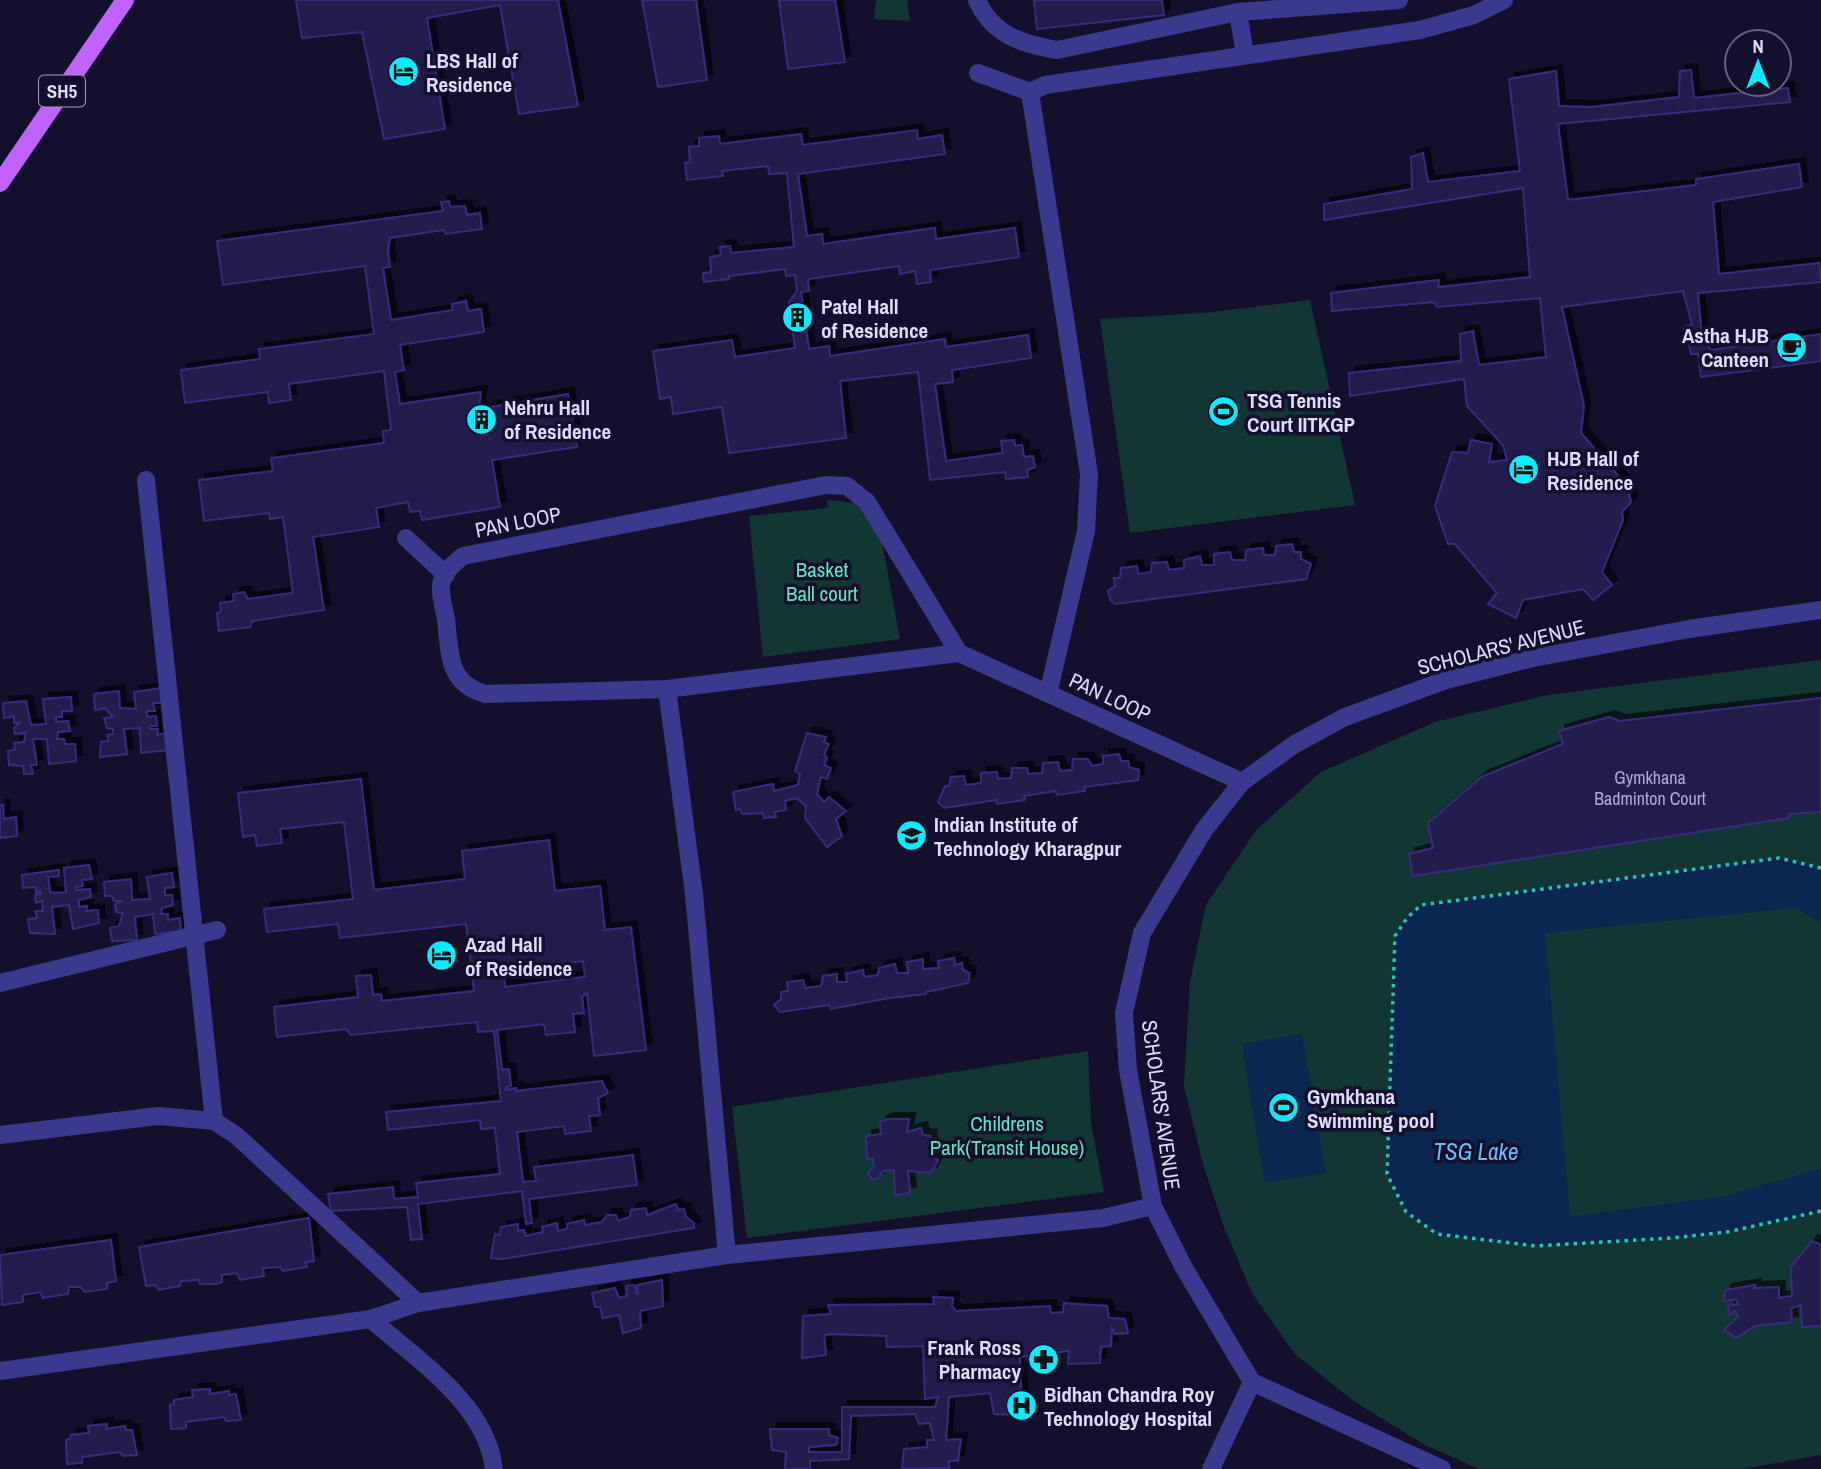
<svg xmlns="http://www.w3.org/2000/svg" width="1821" height="1469" viewBox="0 0 1821 1469" font-family="'Archivo Narrow',sans-serif">
	<style>
		.green { fill: #123634 }
		.water { fill: #0a2651 }
		.building { fill: #241b4e; stroke: #392c7b; stroke-width: 2; fill-rule: evenodd; filter: url(#shadow) }
		.lines { fill: none; stroke-linecap: round; stroke-linejoin: round }
		.path { stroke: #2ac3b6; stroke-width: 3.5; stroke-dasharray: 3.5 5; stroke-linecap: butt }
		.minor { stroke: #39398d; stroke-width: 18 }
		.major { stroke: #c062ff; stroke-width: 18 }
		.labels { text-anchor: middle; dominant-baseline: central; stroke-width: 7; stroke-linejoin: round; paint-order: stroke }
		.number-label { font-size: 18px; fill: #b0abd3 }
		.shield { fill: #14102c; stroke: #a19ec0; stroke-width: 2 }
		.shield-label { font-size: 19px; font-weight: bold; fill: #dedbff }
		.poi-label { font-size: 21px; font-weight: bold; fill: #dedbff; stroke: #14102c; text-anchor: start }
		.street-label { font-size: 21px; fill: #dedbff; stroke: #14102c }
		.park-label { font-size: 21px; fill: #5fe6c1; stroke: #14102c }
		.water-label { font-size: 23px; font-style: italic; fill: #69beff; stroke: #14102c }
	</style>
	<defs>
		<filter id="shadow"><feDropShadow dx="6" dy="-6" stdDeviation="0" flood-color="#0009"/></filter>
	</defs>
	<rect width="100%" height="100%" fill="#14102c"/>
	<g class="green">
		<polygon points="876,0 907,0 910,21 874,19"/>
		<polygon points="1310,300 1355,505 1130,533 1100,319 1204,313"/>
		<polygon points="827,500 857,503 881,537 900,639 763,657 749,516 828,508"/>
		<polygon points="1821,660 1821,1455 1743,1469 1479,1469 1425,1445 1352,1400 1294,1353 1252,1293 1224,1227 1203,1164 1184,1086 1190,982 1206,905 1257,829 1321,772 1435,722 1548,695"/>
		<polygon points="1088,1051 1091,1123 1104,1192 747,1238 732,1107"/>
	</g>
	<g class="water">
		<polygon points="1779,858 1821,868 1821,923 1795,908 1545,933 1570,1217 1725,1196 1821,1169 1821,1211 1727,1232 1671,1238 1536,1246 1437,1234 1406,1212 1387,1174 1395,936 1407,918 1421,905"/>
		<polygon points="1302,1034 1326,1173 1265,1183 1242,1044"/>
	</g>
	<g class="building">
		<polygon points="296,0 558,0 578,106 519,114 500,5 427,18 445,129 384,139 362,32 302,38"/>
		<polygon points="642,0 696,0 707,80 658,87"/>
		<polygon points="779,0 835,0 845,62 788,69"/>
		<polygon points="1034,0 1162,0 1164,15 1037,29"/>
		<polygon points="1691,70 1694,98 1788,88 1790,102 1558,124 1568,200 1696,185 1696,179 1799,164 1802,187 1713,202 1719,274 1819,263 1821,282 1698,293 1701,327 1705,342 1711,350 1821,334 1821,361 1701,377 1698,354 1691,354 1685,326 1692,325 1683,291 1562,307 1584,406 1581,433 1627,486 1631,502 1622,512 1623,520 1602,572 1612,585 1593,600 1583,589 1523,600 1516,618 1488,604 1497,593 1455,544 1448,544 1435,506 1452,452 1468,453 1471,440 1492,444 1489,462 1507,460 1503,445 1467,406 1464,379 1350,396 1349,373 1461,361 1460,334 1473,331 1479,365 1546,357 1540,298 1437,307 1434,302 1332,311 1331,293 1439,280 1438,287 1530,277 1523,188 1324,220 1324,204 1412,189 1411,157 1423,153 1428,182 1520,171 1509,79 1556,71 1559,106 1591,107 1679,97 1680,71"/>
		<polygon points="917,130 918,139 942,135 945,154 798,174 807,236 822,234 823,244 935,228 936,239 1015,228 1019,257 930,270 931,282 917,284 915,271 900,274 899,266 808,279 809,291 801,292 809,349 829,346 830,356 945,339 946,347 1028,335 1031,358 952,370 953,382 935,384 946,461 1003,453 1001,441 1014,440 1015,446 1022,445 1024,457 1033,456 1035,467 1027,470 1028,477 1006,479 1005,472 930,480 918,372 840,381 846,438 729,453 722,407 673,414 671,397 660,399 653,351 732,340 735,357 795,348 789,302 797,291 795,275 786,276 785,269 729,276 729,279 704,282 703,273 711,272 710,257 721,255 720,247 730,246 731,253 794,247 787,173 769,174 768,166 722,171 723,176 687,180 685,163 690,162 689,147 699,146 699,138 719,136 720,144 801,134 803,145"/>
		<polygon points="449,201 450,207 465,206 467,215 480,213 482,229 446,234 443,230 390,238 388,251 390,267 383,268 391,320 453,310 452,304 466,301 468,311 481,309 484,332 400,345 404,370 395,372 400,404 481,392 479,409 568,394 577,447 492,460 500,507 422,520 420,511 410,512 408,502 376,508 379,527 313,537 324,610 252,621 250,627 219,631 217,613 221,612 220,603 234,601 233,594 244,592 248,599 293,593 283,517 270,519 269,513 204,521 199,480 273,471 271,458 384,443 383,431 391,430 384,371 289,384 291,400 269,403 268,392 185,403 181,370 260,359 259,349 374,334 365,266 223,285 217,241 443,211 441,202"/>
		<polygon points="1292,544 1294,552 1301,552 1301,559 1311,564 1306,579 1115,604 1111,601 1108,591 1115,586 1114,578 1120,578 1121,568 1137,566 1138,574 1151,572 1152,563 1167,562 1169,570 1184,568 1184,560 1200,556 1202,565 1214,565 1214,554 1230,552 1232,560 1245,560 1246,550 1263,548 1264,555 1275,555 1276,546"/>
		<polygon points="163,688 162,703 153,703 155,711 147,711 147,717 156,716 157,726 150,726 150,729 158,729 157,735 167,733 168,750 141,753 140,728 124,729 127,754 100,757 101,742 109,741 107,735 113,734 113,729 107,728 104,718 113,717 105,708 95,710 94,694 119,691 120,708 136,709 134,692"/>
		<polygon points="71,697 72,711 62,711 62,717 56,717 56,722 68,721 70,731 58,732 57,739 64,739 65,744 75,744 76,761 49,764 47,739 33,739 37,765 31,765 33,774 24,774 23,766 9,765 8,751 15,750 14,743 24,742 26,733 15,734 14,728 20,722 14,723 14,716 4,718 3,703 26,701 31,725 46,724 43,699"/>
		<polygon points="1821,698 1821,812 1789,814 1788,818 1413,876 1409,854 1433,848 1428,823 1481,777 1563,744 1559,731 1609,717 1620,721"/>
		<polygon points="807,733 826,737 824,742 829,744 824,755 827,758 824,765 831,768 827,779 821,777 817,794 824,802 829,797 846,811 836,819 842,836 827,847 805,818 806,806 796,798 785,801 786,810 775,812 776,817 764,818 763,813 742,814 740,809 736,810 733,792 773,784 774,791 798,785 800,774 795,771"/>
		<polygon points="1119,754 1121,761 1128,761 1129,767 1139,770 1138,780 1084,787 1085,791 1057,795 1056,791 1024,796 1025,800 997,804 996,800 944,808 938,802 945,786 949,786 951,777 964,776 966,785 981,783 981,773 997,772 998,779 1011,778 1012,768 1027,768 1028,774 1042,773 1043,763 1058,762 1060,771 1072,770 1073,759 1088,759 1092,766 1103,764 1103,756"/>
		<path d="M361,779L374,890L465,879L462,851L549,840L555,891L600,886L605,930L631,927L646,1050L594,1056L587,993L582,997L584,1013L573,1014L575,1032L546,1035L544,1024L497,1030L502,1070L509,1069L511,1086L506,1087V1090L516,1088V1091L602,1081L608,1093L598,1098L600,1115L589,1116L591,1131L565,1134L564,1126L517,1132L523,1182L536,1181L534,1167L633,1155L637,1185L529,1199L532,1223L526,1224L522,1191L418,1204L422,1239L411,1240L407,1207L331,1211L328,1194L393,1187L394,1199L418,1197L416,1183L500,1174L495,1128L481,1129L480,1120L388,1130L386,1112L501,1101L494,1031L478,1032L477,1022L351,1035L346,1029L277,1037L274,1007L358,997L356,976L371,975L373,995L381,994L382,1001L474,991L466,924L340,938L338,924L267,932L264,909L353,899L344,822L280,829L282,843L257,846L255,835L243,837L238,793ZM583,961L585,977L505,987L504,977L497,978L496,971Z"/>
		<polygon points="0,805 3,805 4,819 16,817 17,836 0,838"/>
		<polygon points="89,865 92,879 82,880 83,886 76,887 77,890 90,889 91,897 79,900 79,907 87,906 86,911 98,910 99,923 73,929 69,905 52,907 55,934 30,933 28,919 37,918 35,911 43,911 42,901 36,903 35,895 41,894 40,891 36,893 36,887 23,888 22,875 59,870 59,876 48,877 50,892 55,893 66,892 64,868"/>
		<polygon points="172,873 174,887 165,888 165,895 172,895 173,905 162,908 161,914 168,914 168,920 180,918 181,931 155,934 153,914 135,917 137,940 112,941 110,928 119,926 123,913 116,912 115,904 122,901 114,901 112,896 105,896 104,882 131,879 132,900 150,899 147,877"/>
		<polygon points="954,958 955,965 962,963 963,970 970,973 968,983 926,992 926,994 889,998 831,1009 829,1005 780,1012 774,1005 781,999 781,992 788,991 787,982 803,980 805,988 821,986 823,976 837,974 837,982 847,982 846,974 863,970 864,977 878,975 879,968 895,964 897,973 908,973 907,962 923,959 923,969 939,968 938,961"/>
		<polygon points="888,1119 909,1119 907,1132 921,1128 923,1135 931,1136 930,1154 938,1160 931,1173 908,1171 910,1193 895,1195 894,1170 883,1171 878,1179 872,1179 868,1173 874,1167 873,1159 867,1159 866,1136 881,1134 880,1122"/>
		<polygon points="676,1204 678,1210 684,1209 686,1217 694,1223 694,1228 502,1259 491,1258 495,1234 500,1235 501,1227 518,1224 518,1231 524,1230 526,1236 543,1232 542,1227 557,1223 558,1231 567,1229 567,1224 584,1220 585,1225 602,1222 607,1215 616,1215 618,1221 630,1217 631,1210 646,1208 647,1215"/>
		<polygon points="309,1218 314,1261 305,1262 307,1267 283,1271 280,1267 263,1268 264,1276 240,1280 237,1273 222,1275 222,1282 216,1284 200,1284 199,1280 181,1281 180,1286 159,1290 155,1285 146,1286 139,1247"/>
		<polygon points="111,1240 116,1281 107,1283 107,1289 85,1292 80,1287 69,1287 68,1294 43,1298 40,1292 23,1295 23,1302 2,1305 0,1255"/>
		<polygon points="1812,1241 1821,1245 1821,1326 1802,1327 1801,1305 1791,1308 1792,1322 1755,1326 1736,1338 1724,1330 1738,1316 1735,1311 1729,1315 1728,1306 1738,1304 1736,1299 1723,1301 1726,1290 1755,1285 1754,1288 1779,1287 1779,1298 1792,1296 1791,1267"/>
		<polygon points="662,1280 663,1306 640,1311 641,1328 623,1333 619,1315 603,1318 600,1307 595,1307 592,1293 615,1288 619,1298 627,1296 626,1286 634,1285 638,1295 637,1285"/>
		<polygon points="933,1297 953,1298 952,1306 956,1311 1050,1306 1051,1313 1063,1312 1064,1303 1107,1306 1109,1318 1125,1319 1128,1333 1115,1334 1112,1328 1111,1346 1101,1347 1100,1363 1068,1364 1069,1351 1020,1357 1022,1415 994,1414 990,1393 949,1397 946,1440 961,1439 958,1461 949,1461 949,1468 902,1469 904,1449 927,1447 927,1440 934,1440 930,1423 919,1424 915,1414 851,1416 849,1459 810,1461 810,1469 785,1469 786,1452 772,1450 770,1429 829,1429 829,1435 838,1438 836,1445 809,1447 809,1452 842,1452 842,1407 935,1407 938,1397 925,1399 923,1346 887,1347 886,1336 832,1334 824,1335 826,1355 802,1358 803,1316 831,1314 828,1305 934,1304"/>
		<polygon points="210,1389 210,1394 229,1391 229,1395 236,1394 241,1420 226,1421 224,1417 186,1422 186,1428 171,1429 170,1405 174,1404 174,1400 193,1397 192,1390"/>
		<polygon points="107,1424 106,1429 125,1426 126,1430 132,1430 137,1455 123,1456 120,1452 82,1457 82,1463 67,1464 66,1440 70,1439 71,1435 89,1433 88,1426"/>
	</g>
	<g class="lines">
		<polyline class="path" points="1821,868 1779,858 1421,905 1407,918 1395,936 1387,1174 1406,1212 1437,1234 1536,1246 1671,1238 1727,1232 1821,1211"/>
		<g class="minor">
			<path d="M977,0C992,35 1022,44 1057,50L1238,12L1399,0"/>
			<polyline points="1238,12 1245,55"/>
			<polyline points="978,73 1030,92 1045,85 1420,30 1474,15 1504,0"/>
			<polyline points="1030,92 1089,474 1086,531 1048,694"/>
			<polyline points="146,480 214,1121"/>
			<polyline points="406,538 446,575"/>
			<path d="M959,653L667,689L486,694C447,684 450,653 446,619C444,609 440,596 441,586C442,573 453,564 463,556L826,485L847,486L867,502L959,653L1242,782"/>
			<polyline points="667,689 694,894 727,1255"/>
			<polyline points="0,983 217,930"/>
			<polyline points="0,1135 158,1116 214,1121 237,1136 418,1303"/>
			<path d="M371,1319C418,1361 486,1403 494,1469"/>
			<polyline points="0,1371 371,1319 418,1303 727,1255 1103,1218 1153,1206"/>
			<polyline points="1211,1469 1252,1382"/>
			<polyline points="1442,1469 1252,1382 1184,1268 1153,1206 1128,1070 1124,1013 1142,933 1204,830 1242,782 1295,744 1345,717 1446,680 1533,658 1689,629 1821,610"/>
		</g>
		<polyline class="major" points="0,183 125,0"/>
	</g>
	<defs>
		<symbol id="hotel-disc" viewBox="-11 -11 22 22"><circle r="9.5" fill="#07edff" stroke="#14102c"/><path d="M-6-4.5h1.5V1H6V5H4.5V3h-9V5H-6ZM-4 0a1.8 1.8 0 1 1 3.6 0ZM.5 0V-2.5h3Q6-2.5 6 0Z" fill="#111"/></symbol>
		<symbol id="building-disc" viewBox="-11 -11 22 22"><circle r="9.5" fill="#07edff" stroke="#14102c"/><path d="M-4-6H4V6H1V3H-1V6H-4ZM-2.5-4.3h1.7v1.8h-1.7ZM.8-4.3h1.7v1.8H.8ZM-2.5-1h1.7V.8h-1.7ZM.8-1h1.7V.8H.8Z" fill="#111"/></symbol>
		<symbol id="cafe-disc" viewBox="-11 -11 22 22"><circle r="9.5" fill="#07edff" stroke="#14102c"/><path d="M-5.5-4.5H6V0H3Q3 3.5 0 3.5H-2.5Q-5.5 3.5-5.5 0ZM3-3.2v2h1.7v-2ZM-6 4.5H4V6H-6Z" fill="#111"/></symbol>
		<symbol id="stadium-disc" viewBox="-11 -11 22 22"><circle r="9.5" fill="#07edff" stroke="#14102c"/><path d="M0-5a6.5 5 0 1 0 0 10a6.5 5 0 1 0 0-10ZM-3.5-1.8h7v3.6h-7Z" fill="#111"/></symbol>
		<symbol id="university-disc" viewBox="-11 -11 22 22"><circle r="9.5" fill="#07edff" stroke="#14102c"/><path d="M0-5L7-2L0 1L-7-2ZM-4 1L0 2.5L4 1V4Q0 6-4 4Z" fill="#111"/></symbol>
		<symbol id="pharmacy-disc" viewBox="-11 -11 22 22"><circle r="9.5" fill="#07edff" stroke="#14102c"/><path d="M-2-6h4v4h4v4h-4v4h-4v-4h-4v-4h4Z" fill="#111"/></symbol>
		<symbol id="hospital-disc" viewBox="-11 -11 22 22"><circle r="9.5" fill="#07edff" stroke="#14102c"/><path d="M-5-5h3v3.5h4V-5h3V5h-3V1.5h-4V5h-3Z" fill="#111"/></symbol>
	</defs>
	<g fill-rule="evenodd">
		<use href="#hotel-disc" x="386" y="54" width="35" height="35"/>
		<use href="#building-disc" x="780" y="300" width="35" height="35"/>
		<use href="#cafe-disc" x="1774" y="330" width="35" height="35"/>
		<use href="#stadium-disc" x="1206" y="394" width="35" height="35"/>
		<use href="#building-disc" x="464" y="402" width="35" height="35"/>
		<use href="#hotel-disc" x="1506" y="452" width="35" height="35"/>
		<use href="#university-disc" x="894" y="818" width="35" height="35"/>
		<use href="#hotel-disc" x="424" y="938" width="35" height="35"/>
		<use href="#stadium-disc" x="1266" y="1090" width="35" height="35"/>
		<use href="#pharmacy-disc" x="1026" y="1342" width="35" height="35"/>
		<use href="#hospital-disc" x="1004" y="1388" width="35" height="35"/>
	</g>
	<g class="labels">
		<g class="number-label">
			<text x="1650" y="777">Gymkhana<tspan x="1650" dy="21">Badminton Court</tspan></text>
		</g>
		<rect class="shield" x="39" y="75.5" width="46" height="31" rx="5"/>
		<g class="shield-label">
			<text x="62" y="91">SH5</text>
		</g>
		<g class="poi-label">
			<text x="426" y="60">LBS Hall of<tspan x="426" dy="24">Residence</tspan></text>
			<text x="821" y="306">Patel Hall<tspan x="821" dy="24">of Residence</tspan></text>
			<text x="1769" y="335" text-anchor="end">Astha HJB<tspan x="1769" dy="24">Canteen</tspan></text>
			<text x="1247" y="400">TSG Tennis<tspan x="1247" dy="24">Court IITKGP</tspan></text>
			<text x="504" y="407">Nehru Hall<tspan x="504" dy="24">of Residence</tspan></text>
			<text x="1547" y="458">HJB Hall of<tspan x="1547" dy="24">Residence</tspan></text>
			<text x="934" y="824">Indian Institute of<tspan x="934" dy="24">Technology Kharagpur</tspan></text>
			<text x="465" y="944">Azad Hall<tspan x="465" dy="24">of Residence</tspan></text>
			<text x="1307" y="1096">Gymkhana<tspan x="1307" dy="24">Swimming pool</tspan></text>
			<text x="1021" y="1347" text-anchor="end">Frank Ross<tspan x="1021" dy="24">Pharmacy</tspan></text>
			<text x="1044" y="1394">Bidhan Chandra Roy<tspan x="1044" dy="24">Technology Hospital</tspan></text>
		</g>
		<g class="street-label">
			<text transform="translate(518 522) rotate(-11)">PAN LOOP</text>
			<text transform="translate(1501 647) rotate(-14)">SCHOLARS' AVENUE</text>
			<text transform="translate(1110 697) rotate(25)">PAN LOOP</text>
			<text transform="translate(1161 1105) rotate(82)">SCHOLARS' AVENUE</text>
		</g>
		<g class="park-label">
			<text x="822" y="569">Basket<tspan x="822" dy="24">Ball court</tspan></text>
			<text x="1007" y="1123">Childrens<tspan x="1007" dy="24">Park(Transit House)</tspan></text>
		</g>
		<g class="water-label">
			<text x="1476" y="1151">TSG Lake</text>
		</g>
	</g>
	<g transform="translate(1758 63)"><circle r="33" fill="#14102c" stroke="#656180" stroke-width="2"/>
	<path d="M0-5L12 26L0 18L-12 26Z" fill="#07edff"/>
	<text y="-10" font-size="19" font-weight="bold" text-anchor="middle" fill="#dedbff">N</text>
	</g>
</svg>
